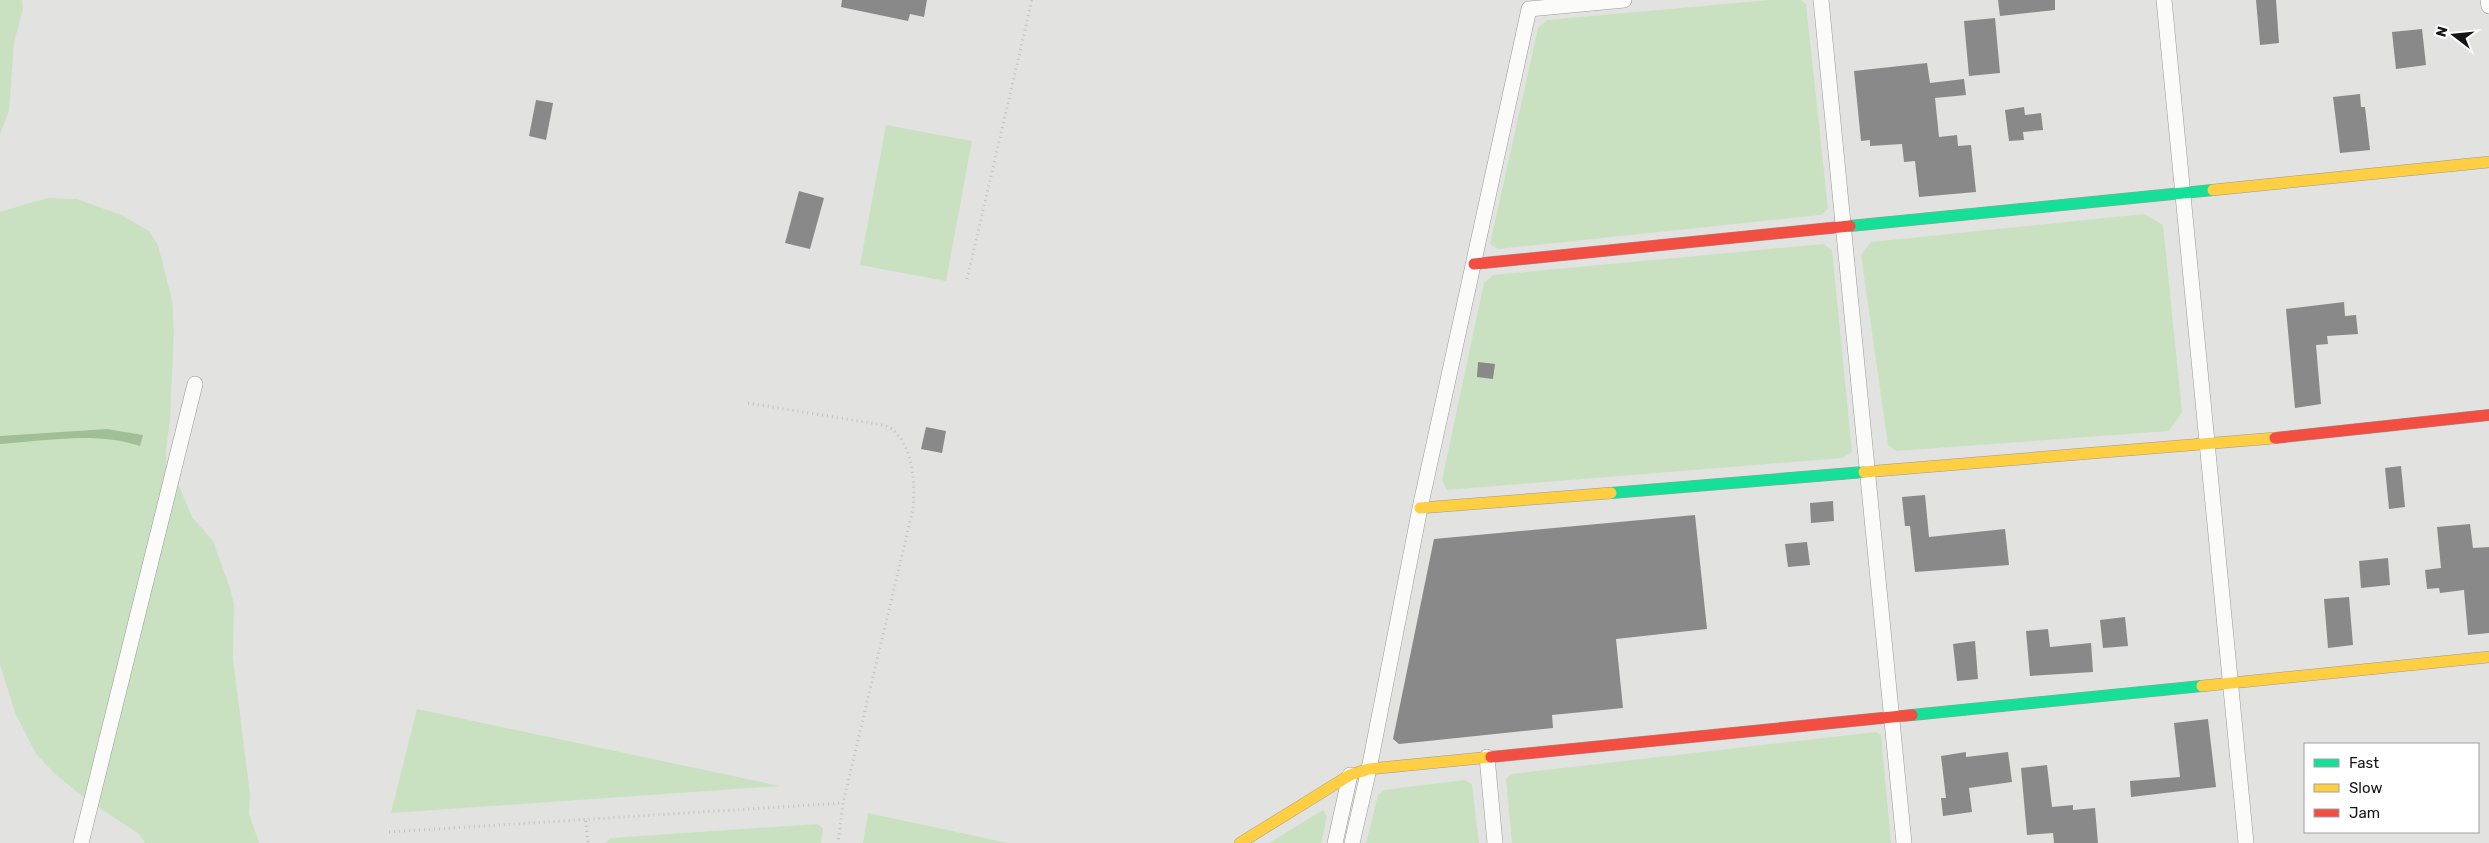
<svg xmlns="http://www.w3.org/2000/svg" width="2489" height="843" viewBox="0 0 2489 843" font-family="Rubik,sans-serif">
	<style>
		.green { fill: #c9e1c1 }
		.water { fill: #a1bf96 }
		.building { fill: #888988 }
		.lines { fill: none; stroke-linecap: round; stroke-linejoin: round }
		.street-casing { stroke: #999a98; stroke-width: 16 }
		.fast-casing { stroke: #999a98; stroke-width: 12 }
		.slow-casing { stroke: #999a98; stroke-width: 12 }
		.jam-casing { stroke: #999a98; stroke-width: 12 }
		.path { stroke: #c0c1c0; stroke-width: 3; stroke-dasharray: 1 4; stroke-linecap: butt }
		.street { stroke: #fbfbfa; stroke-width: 15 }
		.fast { stroke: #16e098; stroke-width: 11 }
		.slow { stroke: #ffcf43; stroke-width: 11 }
		.jam { stroke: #f24e42; stroke-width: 11 }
	</style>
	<rect width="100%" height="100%" fill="#e2e3e1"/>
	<g class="green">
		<polygon points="0,0 22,0 23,10 14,42 9,111 0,134"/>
		<polygon points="1769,0 1801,0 1806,4 1828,209 1821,215 1498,249 1490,244 1538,28 1547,20"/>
		<polygon points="886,125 972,141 946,281 860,265"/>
		<polygon points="47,198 77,199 121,215 149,231 158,245 172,300 174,332 170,419 166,450 167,469 177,481 192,517 213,541 230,588 234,604 233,658 250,794 249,813 259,843 145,843 139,834 83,797 55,774 36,754 15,713 0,664 0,212"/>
		<polygon points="2144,214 2163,225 2182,412 2169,431 1896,451 1888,445 1861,255 1871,242"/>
		<polygon points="1824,244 1832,250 1852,452 1843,458 1447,490 1442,480 1484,283 1493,275"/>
		<polygon points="417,709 780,786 391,813"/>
		<polygon points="1876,732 1881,735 1891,843 1512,843 1506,779 1511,774"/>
		<polygon points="1464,780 1472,784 1479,843 1366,843 1378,795 1384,790"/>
		<polygon points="1323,810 1327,817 1321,843 1269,843"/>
		<polygon points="868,813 1008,843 863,843"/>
		<polygon points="817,824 823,828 821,843 605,843 611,838"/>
	</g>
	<path class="water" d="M107,429L143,435L140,446C95,431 46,441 0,444V436Z"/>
	<g class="building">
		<polygon points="842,0 927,0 924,17 910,14 908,21 841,7"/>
		<polygon points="1998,0 2055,0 2055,10 2000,16"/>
		<polygon points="2256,0 2276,0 2279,43 2260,45"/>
		<polygon points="1995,18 2000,73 1969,76 1964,21"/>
		<polygon points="2422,29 2426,65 2396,69 2392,32"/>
		<polygon points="1927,63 1930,83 1964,79 1966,95 1935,98 1939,137 1957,135 1958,146 1971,145 1976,192 1919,197 1915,161 1904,162 1902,144 1870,146 1870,140 1861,141 1854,71"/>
		<polygon points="2360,94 2361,107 2365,107 2370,150 2340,153 2333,97"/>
		<polygon points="536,100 553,103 546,140 529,136"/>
		<polygon points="2024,107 2025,115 2041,113 2043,130 2023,132 2024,140 2009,141 2005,110"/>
		<polygon points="799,191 824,198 810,249 785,243"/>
		<polygon points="2344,302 2345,316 2356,315 2358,334 2327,336 2328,344 2316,345 2321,404 2295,408 2286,309"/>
		<polygon points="1478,362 1495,364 1493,379 1477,377"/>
		<polygon points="926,427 946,431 942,453 921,449"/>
		<polygon points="2401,466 2405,507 2389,509 2385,468"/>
		<polygon points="1925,495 1929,537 2005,529 2009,565 1915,572 1910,526 1905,526 1902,497"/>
		<polygon points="1833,501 1834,521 1811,523 1810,503"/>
		<polygon points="1695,515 1707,629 1616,639 1623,708 1552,715 1553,728 1399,744 1393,739 1434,539"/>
		<polygon points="2470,524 2473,548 2489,547 2489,633 2468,635 2464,590 2440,593 2439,588 2427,589 2425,570 2441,568 2437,527"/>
		<polygon points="1807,542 1810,565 1788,567 1785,544"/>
		<polygon points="2388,558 2390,585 2361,588 2359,561"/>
		<polygon points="2349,597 2353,645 2328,648 2324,599"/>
		<polygon points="2125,617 2128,646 2103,648 2100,620"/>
		<polygon points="2048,629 2050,647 2091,643 2093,672 2030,676 2026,631"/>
		<polygon points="1975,641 1978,679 1957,681 1953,644"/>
		<polygon points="2208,719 2216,787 2131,797 2130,781 2180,777 2174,723"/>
		<polygon points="1966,752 1966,757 2008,752 2012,782 1969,788 1972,812 1943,816 1941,798 1946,798 1941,756"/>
		<polygon points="2047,765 2052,807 2073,805 2073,810 2095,808 2098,843 2054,843 2053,833 2027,835 2021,768"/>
	</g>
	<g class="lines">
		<defs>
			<g id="street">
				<polyline points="1821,0 1904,843"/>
				<polyline points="2164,0 2246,843"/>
				<polyline points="2488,0 2489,6"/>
				<polyline points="1487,757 1495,843"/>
				<polyline points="81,843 195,384"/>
				<polyline points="1335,843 1350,775"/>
				<polyline points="1352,843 1369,769 1420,508 1529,9 1624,0"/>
			</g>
			<g id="fast">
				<polyline points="1850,226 2213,190"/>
				<polyline points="1611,493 1864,472"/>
				<polyline points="1912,715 2202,686"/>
			</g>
			<g id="slow">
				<polyline points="2213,190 2489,162"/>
				<polyline points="1864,472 2275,438"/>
				<polyline points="1420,508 1611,493"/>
				<polyline points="2202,686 2489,657"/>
				<polyline points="1240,843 1350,775 1369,769 1491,757"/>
			</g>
			<g id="jam">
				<polyline points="1474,264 1850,226"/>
				<polyline points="2275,438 2489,415"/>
				<polyline points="1491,757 1912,715"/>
			</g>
		</defs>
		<use href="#street" class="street-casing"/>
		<use href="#fast" class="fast-casing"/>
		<use href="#slow" class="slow-casing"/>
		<use href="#jam" class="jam-casing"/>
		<g class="path">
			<polyline points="967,279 1032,0"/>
			<path d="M748,403L877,424C882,425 888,426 892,429C914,447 915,484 913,509L843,803L838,843"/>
			<polyline points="586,821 588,843"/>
			<polyline points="389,832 843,803"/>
		</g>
		<use href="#street" class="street"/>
		<use href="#fast" class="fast"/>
		<use href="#slow" class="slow"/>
		<use href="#jam" class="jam"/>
	</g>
	<rect x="2304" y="743" width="175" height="90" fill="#ffffff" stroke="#a1a1a1"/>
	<rect x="2314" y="759" width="25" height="8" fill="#16e098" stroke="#a1a1a1"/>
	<text x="2349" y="768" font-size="15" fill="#141514">Fast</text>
	<rect x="2314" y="784" width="25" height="8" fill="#ffcf43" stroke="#a1a1a1"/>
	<text x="2349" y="793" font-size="15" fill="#141514">Slow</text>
	<rect x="2314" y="809" width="25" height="8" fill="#f24e42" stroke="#a1a1a1"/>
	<text x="2349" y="818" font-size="15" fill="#141514">Jam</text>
	<g transform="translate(2454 35) rotate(286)" stroke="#ffffff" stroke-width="4" paint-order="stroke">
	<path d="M0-4L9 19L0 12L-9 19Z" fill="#141514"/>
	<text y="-8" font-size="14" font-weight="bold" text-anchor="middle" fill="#141514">N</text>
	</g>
</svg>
